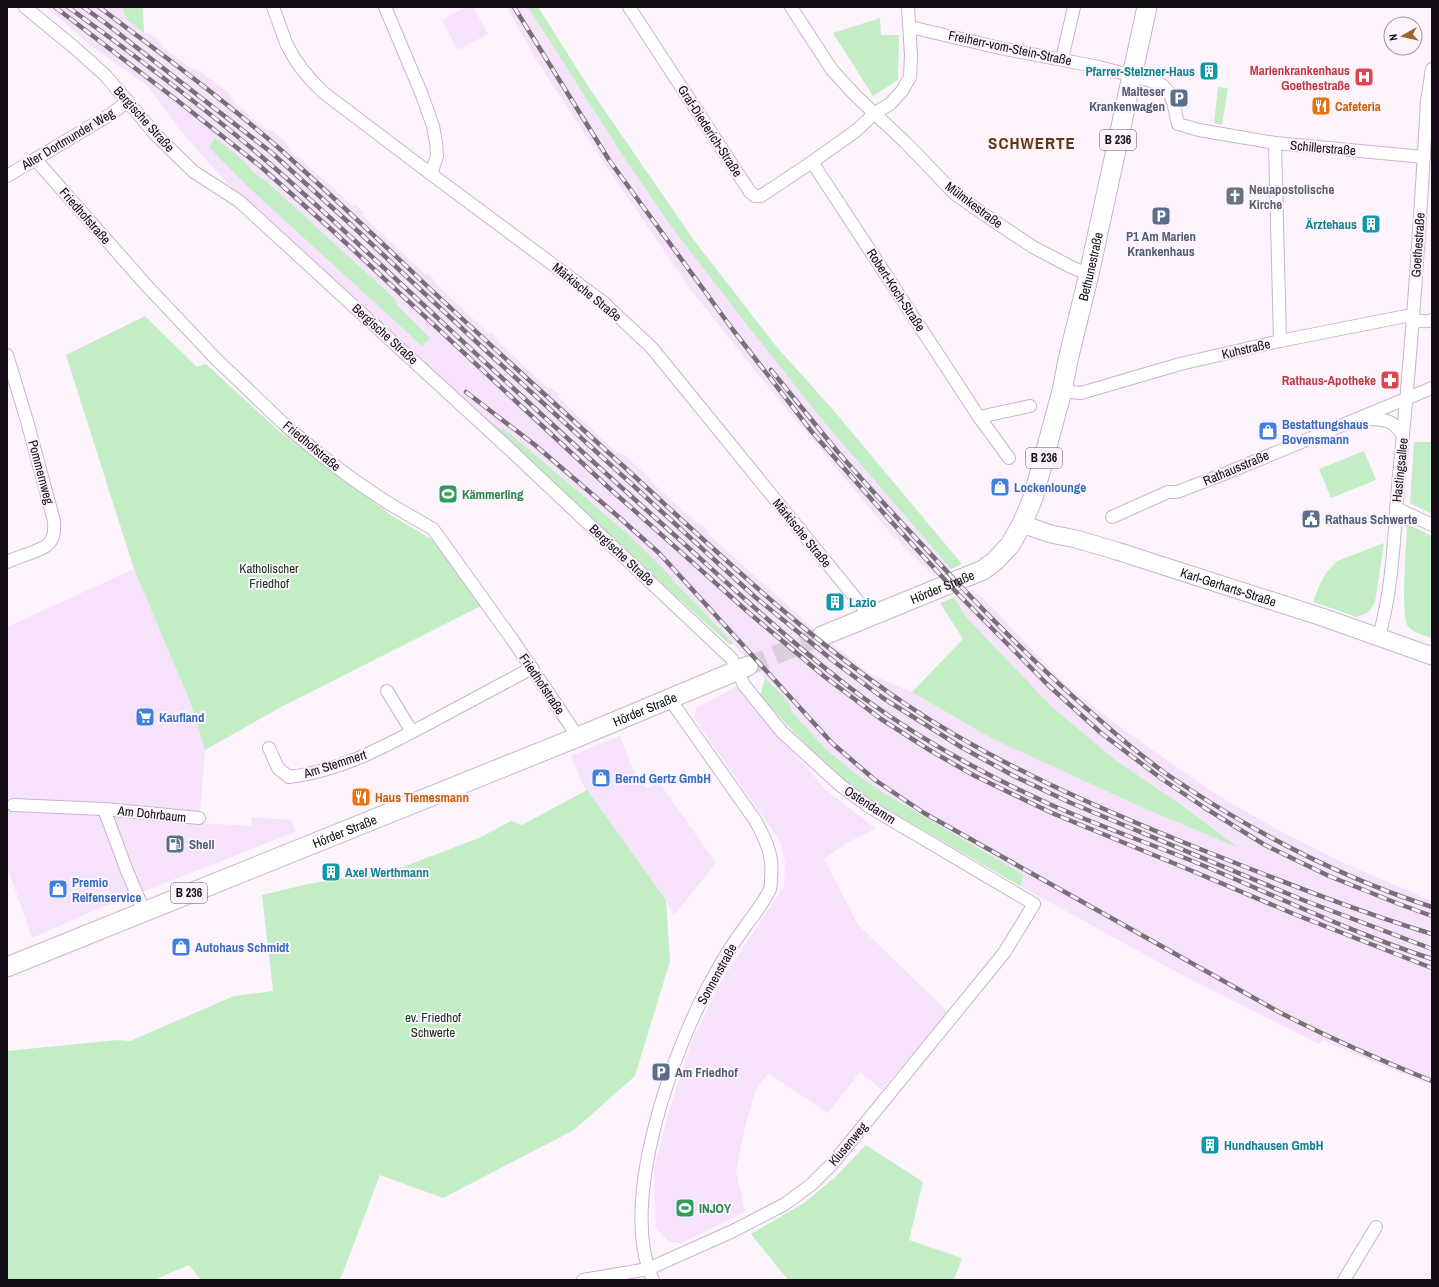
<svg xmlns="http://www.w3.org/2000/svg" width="1439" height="1287" viewBox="0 0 1439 1287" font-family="'Archivo Narrow',sans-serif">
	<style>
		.built { fill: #f6e2fb }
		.green { fill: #c3eec5 }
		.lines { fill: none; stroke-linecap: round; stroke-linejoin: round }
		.primary-tunnel { stroke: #d9d0da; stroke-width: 19; stroke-dasharray: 19 10; stroke-linecap: butt }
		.street-casing { stroke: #c8b5cd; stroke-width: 14 }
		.secondary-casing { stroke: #c8b5cd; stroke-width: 19 }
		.primary-casing { stroke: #c8b5cd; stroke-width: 21 }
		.street { stroke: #fff; stroke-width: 12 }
		.secondary { stroke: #fff; stroke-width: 17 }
		.primary { stroke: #fff; stroke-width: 19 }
		.rail-casing { stroke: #787079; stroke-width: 4.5 }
		.rail { stroke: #fcf3fd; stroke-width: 3; stroke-dasharray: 9; stroke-linecap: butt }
		.labels { text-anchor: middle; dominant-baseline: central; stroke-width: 4; stroke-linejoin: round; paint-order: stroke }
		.shield { fill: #fcf3fd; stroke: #5a525b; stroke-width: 1 }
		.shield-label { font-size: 12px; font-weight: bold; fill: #140d16 }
		.street-label { font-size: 13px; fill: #140d16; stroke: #fcf3fd }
		.health-label { font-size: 13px; font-weight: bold; fill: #be3a42; stroke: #fcf3fd; text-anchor: end }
		.culture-label { font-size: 13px; font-weight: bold; fill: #0d838f; stroke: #fcf3fd; text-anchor: start }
		.service-label { font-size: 13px; font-weight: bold; fill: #4e5e75; stroke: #fcf3fd; text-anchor: start }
		.food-label { font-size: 13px; font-weight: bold; fill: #c56008; stroke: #fcf3fd; text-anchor: start }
		.worship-label { font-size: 13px; font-weight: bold; fill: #5b616d; stroke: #fcf3fd; text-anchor: start }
		.shop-label { font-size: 13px; font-weight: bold; fill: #366cbe; stroke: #fcf3fd; text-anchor: start }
		.leisure-label { font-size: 13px; font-weight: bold; fill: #27864d; stroke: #fcf3fd; text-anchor: start }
		.park-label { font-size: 13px; fill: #113717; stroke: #fcf3fd }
		.district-label { font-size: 17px; font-weight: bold; letter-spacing: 1px; fill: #633810; stroke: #fcf3fd }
	</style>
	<rect width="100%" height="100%" fill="#fcf3fd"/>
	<g class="built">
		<polygon points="46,7 122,7 127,20 144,33 148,33 158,40 163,47 190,68 198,70 230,94 234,102 265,129 273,131 286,142 290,150 353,206 355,204 364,213 362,215 426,275 428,273 435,281 434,282 490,335 492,333 498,340 497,341 549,389 551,388 558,394 557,396 616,452 625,455 653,482 658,488 699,525 701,524 708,531 707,533 822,636 870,674 912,692 991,738 1141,807 1237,847 1183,806 1114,759 1050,706 967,618 954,597 972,590 982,597 1065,684 1124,730 1217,795 1278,830 1348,865 1432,901 1432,1085 1380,1065 1323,1040 1319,1044 1188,978 1020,886 1024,875 879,790 851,770 826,749 792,712 788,703 693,600 673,582 629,535 539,458 503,429 501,430 477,410 467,404 343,288 236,193 179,129 148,86 90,45"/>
		<polygon points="466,7 473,7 488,34 458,50 442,20"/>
		<polygon points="507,7 528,7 621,153 670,225 743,320 823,421 951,569 934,576 892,535 756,372 691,290 604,163 535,58"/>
		<polygon points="134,569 191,704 205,750 200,813 44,802 7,797 7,627"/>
		<polygon points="736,687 826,790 876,829 848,842 824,859 858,925 948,1012 882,1090 860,1072 828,1113 768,1073 760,1083 754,1095 745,1127 736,1171 745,1212 681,1243 669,1242 656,1228 654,1171 667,1118 691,1043 720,983 784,886 785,862 780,841 694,718 696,708"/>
		<polygon points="620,736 634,772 647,789 658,781 716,863 674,915 666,900 584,787 571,756"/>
		<polygon points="7,808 77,812 160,821 251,826 252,817 292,820 295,832 88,913 32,938 7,866"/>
	</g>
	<g class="green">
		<polygon points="122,7 143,7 144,33 127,20"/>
		<polygon points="528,7 538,7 590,89 693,239 776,346 835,412 962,564 951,569 823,421 743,320 670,225 621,153"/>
		<polygon points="880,18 881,35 899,35 898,80 873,96 833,33"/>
		<polygon points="1218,87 1228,88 1222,125 1214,123"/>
		<polygon points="215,138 245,162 252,171 266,181 394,298 397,305 430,338 422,346 245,184 209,147"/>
		<polygon points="145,316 197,367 206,364 280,432 391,515 436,542 481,606 281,707 205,750 191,704 134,569 66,355"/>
		<polygon points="467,404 477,410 501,430 503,428 539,458 629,535 675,581 674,582 693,600 733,643 730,645 496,433"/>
		<polygon points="1414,442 1431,442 1432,444 1432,514 1410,503"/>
		<polygon points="1364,451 1376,480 1331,498 1319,469"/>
		<path d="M1407,524L1432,536V638C1423,635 1413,633 1408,626C1400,616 1407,541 1407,524Z"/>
		<polygon points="1384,543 1375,602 1369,612 1357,617 1313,602 1319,586 1326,573 1337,561"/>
		<polygon points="954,597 967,618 1051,706 1114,759 1183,806 1239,848 1141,807 991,738 912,692 963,639 940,603"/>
		<polygon points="765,678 789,703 792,712 826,749 851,770 879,790 1024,875 1020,886 869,799 826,766 760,696"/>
		<polygon points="587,790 666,900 670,961 635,1076 574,1130 443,1198 380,1175 340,1280 201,1280 189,1265 154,1280 7,1280 7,1051 118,1040 130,1041 234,996 273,991 262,895 308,884 403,867 479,838 511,821 522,825"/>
		<polygon points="866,1145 923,1182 909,1240 962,1258 954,1280 788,1280 751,1234 804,1203 834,1178"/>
	</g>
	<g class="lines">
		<polyline class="primary-tunnel" points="748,666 822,636"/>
		<defs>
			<g id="street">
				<polyline points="25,7 76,49 105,75 156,135 194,172 239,201 505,445 732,659 744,685 782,732 840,785 868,806 1034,904 1004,953 833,1163 812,1184 785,1204 733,1231 648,1269 583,1280"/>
				<path d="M273,7C278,20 282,33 287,45C296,64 309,79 324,93L431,174L603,302L652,348L870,616"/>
				<polyline points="385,7 422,95 433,126 436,142 437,156 431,174"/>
				<polyline points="629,7 750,192 755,196 761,196 812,162 857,130 875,113 890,104 902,91 910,77 911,55 908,7"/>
				<polyline points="791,7 832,70 855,95 907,144 955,194 991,219 1033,247 1073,268 1089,274"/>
				<path d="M910,27L1000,48L1099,67L1159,83C1174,92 1174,108 1178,124L1199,130L1275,143"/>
				<polyline points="1062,59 1074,7"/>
				<polyline points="35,159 147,286 216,359 286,426 322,456 354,480 388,503 433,529 514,642 578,737"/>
				<polyline points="812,162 979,417"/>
				<polyline points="7,176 111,114 128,101"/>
				<polyline points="1280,341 1275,143 1424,157"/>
				<path d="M7,355L27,421L54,521C56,544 47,547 28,554C21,556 14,559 7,562"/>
				<path d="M1062,391L1081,393L1180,364L1280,341L1406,316C1415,321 1423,323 1432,320"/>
				<path d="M1361,418C1382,421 1390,416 1403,435"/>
				<polyline points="1009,458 979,417 1030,406"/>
				<polyline points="1396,508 1432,525"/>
				<polyline points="1112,517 1168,492 1177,492 1224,474 1432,388"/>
				<path d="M1379,636C1394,584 1394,529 1399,475C1412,350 1420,226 1427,101L1432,69"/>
				<polyline points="387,691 412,732"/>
				<path d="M269,748L278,768L289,777C341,771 386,746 431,722C465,704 498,686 532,668"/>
				<polyline points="13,805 104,809 199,818"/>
				<polyline points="104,809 127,871 144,911"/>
				<path d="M653,1280C617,1203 674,1046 714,976C723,959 733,943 745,927C753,915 764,903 770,889C771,886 771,881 771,877C774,856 765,838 755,820L669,698"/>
				<polyline points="1344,1280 1376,1227"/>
			</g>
			<g id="secondary">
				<path id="s1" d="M1022,524L1051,534L1076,539L1117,551L1322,617L1432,656"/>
			</g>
			<g id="primary">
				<path id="s2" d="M822,636L983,570L995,561L1010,545L1022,524L1033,498L1062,391L1068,360L1089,274L1147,7"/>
				<path id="s3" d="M7,967L578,737L748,666"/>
			</g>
		</defs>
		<use href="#street" class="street-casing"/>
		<use href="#secondary" class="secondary-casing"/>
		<use href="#primary" class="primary-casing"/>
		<use href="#street" class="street"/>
		<use href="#secondary" class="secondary"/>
		<use href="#primary" class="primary"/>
		<defs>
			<g id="rail">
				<polyline points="55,7 178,101 260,166 333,231 608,487 748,612 825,677 881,719 931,751 975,776 1052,813 1190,870 1294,914 1432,968"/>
				<path d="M68,7C134,55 200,104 262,157C309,197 354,240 399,282C486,363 572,444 660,522C727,582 793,646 865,699C923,741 991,778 1056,807C1100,826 1145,842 1190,860C1270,893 1349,932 1432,959"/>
				<polyline points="83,7 104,22 272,153 347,221 483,348 755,597 836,663 883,698 961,747 1014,776 1071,803 1303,900 1432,949"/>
				<path d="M99,7C160,53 223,99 281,150C330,194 378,239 426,285C490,345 555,404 621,464C712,547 801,634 904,703C995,764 1098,808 1200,849C1276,879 1353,910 1432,934"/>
				<polyline points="514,7 609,160 733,330 812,432 888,518 959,595 1048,685 1101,733 1162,779 1205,808 1265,845 1329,876 1399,904 1432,916"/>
				<path d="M771,370C793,397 815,424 837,451C875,495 915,537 954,579C1001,629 1049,677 1101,721C1121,739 1143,757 1165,773C1247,829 1337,876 1432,907"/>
				<path d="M466,392L535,445L613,512L659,553L832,743L875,780L924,813L1279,1012C1329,1038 1380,1060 1432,1081"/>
			</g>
		</defs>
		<use href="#rail" class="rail-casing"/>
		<use href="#rail" class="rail"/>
	</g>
	<defs>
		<symbol id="building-square" viewBox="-11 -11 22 22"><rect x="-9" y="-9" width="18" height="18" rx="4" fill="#0f9aa8" stroke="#fcf3fd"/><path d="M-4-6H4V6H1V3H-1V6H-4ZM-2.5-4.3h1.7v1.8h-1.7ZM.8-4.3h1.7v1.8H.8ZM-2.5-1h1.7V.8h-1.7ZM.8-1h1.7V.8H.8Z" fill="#fff"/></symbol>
		<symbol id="hospital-square" viewBox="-11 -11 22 22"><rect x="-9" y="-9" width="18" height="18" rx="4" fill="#e0444e" stroke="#fcf3fd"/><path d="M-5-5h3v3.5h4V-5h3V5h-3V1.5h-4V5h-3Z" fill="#fff"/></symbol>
		<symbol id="parking-square" viewBox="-11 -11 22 22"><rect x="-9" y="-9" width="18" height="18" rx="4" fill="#5c6f8a" stroke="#fcf3fd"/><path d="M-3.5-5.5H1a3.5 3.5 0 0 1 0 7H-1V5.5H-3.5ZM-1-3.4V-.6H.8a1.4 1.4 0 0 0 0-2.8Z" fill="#fff"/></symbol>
		<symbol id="restaurant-square" viewBox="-11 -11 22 22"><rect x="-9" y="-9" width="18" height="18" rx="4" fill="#e8710a" stroke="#fcf3fd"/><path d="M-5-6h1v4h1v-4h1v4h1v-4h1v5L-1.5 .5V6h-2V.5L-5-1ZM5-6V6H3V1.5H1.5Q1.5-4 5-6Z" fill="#fff"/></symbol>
		<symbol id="church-square" viewBox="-11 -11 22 22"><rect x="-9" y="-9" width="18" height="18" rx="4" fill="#6b7280" stroke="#fcf3fd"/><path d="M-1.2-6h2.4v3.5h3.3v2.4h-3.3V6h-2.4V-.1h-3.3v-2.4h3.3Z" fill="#fff"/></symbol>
		<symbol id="pharmacy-square" viewBox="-11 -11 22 22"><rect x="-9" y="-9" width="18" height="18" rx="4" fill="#e0444e" stroke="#fcf3fd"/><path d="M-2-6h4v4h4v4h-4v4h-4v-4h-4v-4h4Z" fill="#fff"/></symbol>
		<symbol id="shop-square" viewBox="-11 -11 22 22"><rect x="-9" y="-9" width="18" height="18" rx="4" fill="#3f7fe0" stroke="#fcf3fd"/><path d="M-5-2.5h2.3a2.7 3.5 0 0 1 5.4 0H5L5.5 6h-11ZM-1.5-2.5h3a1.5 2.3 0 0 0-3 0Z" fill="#fff"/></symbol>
		<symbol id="stadium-square" viewBox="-11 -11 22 22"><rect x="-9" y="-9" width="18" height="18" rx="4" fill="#2e9e5b" stroke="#fcf3fd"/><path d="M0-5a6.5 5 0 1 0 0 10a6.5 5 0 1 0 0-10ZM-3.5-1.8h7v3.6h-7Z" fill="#fff"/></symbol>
		<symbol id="civic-square" viewBox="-11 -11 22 22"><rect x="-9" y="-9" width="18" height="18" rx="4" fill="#5c6f8a" stroke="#fcf3fd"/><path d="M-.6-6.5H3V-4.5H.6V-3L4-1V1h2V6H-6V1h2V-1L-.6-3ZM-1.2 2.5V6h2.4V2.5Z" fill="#fff"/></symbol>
		<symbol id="supermarket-square" viewBox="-11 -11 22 22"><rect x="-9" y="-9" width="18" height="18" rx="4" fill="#3f7fe0" stroke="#fcf3fd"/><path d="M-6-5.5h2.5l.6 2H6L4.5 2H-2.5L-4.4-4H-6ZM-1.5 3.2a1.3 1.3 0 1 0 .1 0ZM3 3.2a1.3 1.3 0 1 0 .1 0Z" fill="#fff"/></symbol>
		<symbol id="fuel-square" viewBox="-11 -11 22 22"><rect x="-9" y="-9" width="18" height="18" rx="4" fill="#5c6f8a" stroke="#fcf3fd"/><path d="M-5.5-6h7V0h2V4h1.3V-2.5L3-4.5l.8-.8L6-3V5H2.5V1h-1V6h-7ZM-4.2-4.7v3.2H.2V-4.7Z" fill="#fff"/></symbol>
	</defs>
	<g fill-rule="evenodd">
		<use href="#building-square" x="1198" y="60" width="22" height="22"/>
		<use href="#hospital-square" x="1353" y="66" width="22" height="22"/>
		<use href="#parking-square" x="1168" y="87" width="22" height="22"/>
		<use href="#restaurant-square" x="1310" y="95" width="22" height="22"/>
		<use href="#church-square" x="1224" y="185" width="22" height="22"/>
		<use href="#parking-square" x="1150" y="205" width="22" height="22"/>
		<use href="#building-square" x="1360" y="213" width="22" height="22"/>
		<use href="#pharmacy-square" x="1379" y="369" width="22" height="22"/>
		<use href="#shop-square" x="1257" y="420" width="22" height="22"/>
		<use href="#shop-square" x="989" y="476" width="22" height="22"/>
		<use href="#stadium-square" x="437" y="483" width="22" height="22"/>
		<use href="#civic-square" x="1300" y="508" width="22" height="22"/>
		<use href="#building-square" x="824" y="591" width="22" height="22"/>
		<use href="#supermarket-square" x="134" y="706" width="22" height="22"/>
		<use href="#shop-square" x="590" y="767" width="22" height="22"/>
		<use href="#restaurant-square" x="350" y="786" width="22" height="22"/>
		<use href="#fuel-square" x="164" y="833" width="22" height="22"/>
		<use href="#building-square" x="320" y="861" width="22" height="22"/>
		<use href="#shop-square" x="47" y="878" width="22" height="22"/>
		<use href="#shop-square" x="170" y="936" width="22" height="22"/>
		<use href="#parking-square" x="650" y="1061" width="22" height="22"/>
		<use href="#building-square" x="1199" y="1134" width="22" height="22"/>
		<use href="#stadium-square" x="674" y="1197" width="22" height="22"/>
	</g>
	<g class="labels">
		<g class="shield">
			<rect x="1100" y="130" width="36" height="20" rx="3"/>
			<rect x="1026" y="448" width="36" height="20" rx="3"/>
			<rect x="171" y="883" width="36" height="20" rx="3"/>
		</g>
		<g class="shield-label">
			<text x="1118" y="140">B 236</text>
			<text x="1044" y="458">B 236</text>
			<text x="189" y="893">B 236</text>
		</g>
		<g class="street-label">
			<text transform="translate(1010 48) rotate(12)">Freiherr-vom-Stein-Straße</text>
			<text transform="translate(144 119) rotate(48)">Bergische Straße</text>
			<text transform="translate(710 131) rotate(57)">Graf-Diederich-Straße</text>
			<text transform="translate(68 139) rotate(-31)">Alter Dortmunder Weg</text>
			<text transform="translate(1323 148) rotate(5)">Schillerstraße</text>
			<text transform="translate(974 205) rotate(37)">Mülmkestraße</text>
			<text transform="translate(85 216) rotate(49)">Friedhofstraße</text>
			<text transform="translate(1418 245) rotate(-86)">Goethestraße</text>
			<text stroke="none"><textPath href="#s2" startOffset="502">Bethunestraße</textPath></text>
			<text transform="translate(896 290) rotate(57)">Robert-Koch-Straße</text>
			<text transform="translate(587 292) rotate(39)">Märkische Straße</text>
			<text transform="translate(385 334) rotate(42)">Bergische Straße</text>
			<text transform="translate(1246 349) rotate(-13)">Kuhstraße</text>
			<text transform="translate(312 446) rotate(40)">Friedhofstraße</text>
			<text transform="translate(1236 468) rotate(-23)">Rathausstraße</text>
			<text transform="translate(1400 470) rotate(-84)">Hastingsallee</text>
			<text transform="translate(41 472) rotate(75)">Pommernweg</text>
			<text transform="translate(802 533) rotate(51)">Märkische Straße</text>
			<text transform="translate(622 555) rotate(43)">Bergische Straße</text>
			<text stroke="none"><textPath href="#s2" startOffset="130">Hörder Straße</textPath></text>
			<text stroke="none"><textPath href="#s1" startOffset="216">Karl-Gerharts-Straße</textPath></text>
			<text transform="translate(542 684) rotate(56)">Friedhofstraße</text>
			<text stroke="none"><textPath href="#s3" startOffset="688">Hörder Straße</textPath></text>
			<text transform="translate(335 764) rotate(-18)">Am Stemmert</text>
			<text transform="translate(870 805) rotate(33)">Ostendamm</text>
			<text transform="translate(152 814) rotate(6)">Am Dohrbaum</text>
			<text stroke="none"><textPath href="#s3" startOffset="364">Hörder Straße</textPath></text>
			<text transform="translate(717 974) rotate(-61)">Sonnenstraße</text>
			<text transform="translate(848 1144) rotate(-50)">Klusenweg</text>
		</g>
		<g class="health-label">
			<text x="1350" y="70">Marienkrankenhaus<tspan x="1350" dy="15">Goethestraße</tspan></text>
			<text x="1376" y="380">Rathaus-Apotheke</text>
		</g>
		<g class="culture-label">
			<text x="1195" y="71" text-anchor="end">Pfarrer-Stelzner-Haus</text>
			<text x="1357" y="224" text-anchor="end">Ärztehaus</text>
			<text x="849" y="602">Lazio</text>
			<text x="345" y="872">Axel Werthmann</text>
			<text x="1224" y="1145">Hundhausen GmbH</text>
		</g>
		<g class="service-label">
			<text x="1165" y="91" text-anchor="end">Malteser<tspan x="1165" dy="15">Krankenwagen</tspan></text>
			<text x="1161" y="236" text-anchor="middle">P1 Am Marien<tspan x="1161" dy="15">Krankenhaus</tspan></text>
			<text x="1325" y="519">Rathaus Schwerte</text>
			<text x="189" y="844">Shell</text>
			<text x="675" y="1072">Am Friedhof</text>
		</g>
		<g class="food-label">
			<text x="1335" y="106">Cafeteria</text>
			<text x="375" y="797">Haus Tiemesmann</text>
		</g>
		<g class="worship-label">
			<text x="1249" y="189">Neuapostolische<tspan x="1249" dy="15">Kirche</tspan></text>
		</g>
		<g class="shop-label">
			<text x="1282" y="424">Bestattungshaus<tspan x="1282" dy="15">Bovensmann</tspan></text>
			<text x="1014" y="487">Lockenlounge</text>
			<text x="159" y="717">Kaufland</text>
			<text x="615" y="778">Bernd Gertz GmbH</text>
			<text x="72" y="882">Premio<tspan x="72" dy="15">Reifenservice</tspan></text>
			<text x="195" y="947">Autohaus Schmidt</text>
		</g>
		<g class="leisure-label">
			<text x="462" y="494">Kämmerling</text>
			<text x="699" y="1208">INJOY</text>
		</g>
		<g class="park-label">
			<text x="269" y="568">Katholischer<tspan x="269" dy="15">Friedhof</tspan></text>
			<text x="433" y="1017">ev. Friedhof<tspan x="433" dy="15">Schwerte</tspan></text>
		</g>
		<g class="district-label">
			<text x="1032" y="142">SCHWERTE</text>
		</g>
	</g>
	<rect width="1439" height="1287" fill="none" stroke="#140d16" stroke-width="16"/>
	<g transform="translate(1403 36) rotate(262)"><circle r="19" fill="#fcf3fd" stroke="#9f97a1"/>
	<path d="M0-3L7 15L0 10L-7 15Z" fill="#a1622a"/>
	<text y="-6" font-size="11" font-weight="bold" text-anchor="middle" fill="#140d16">N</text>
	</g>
</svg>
